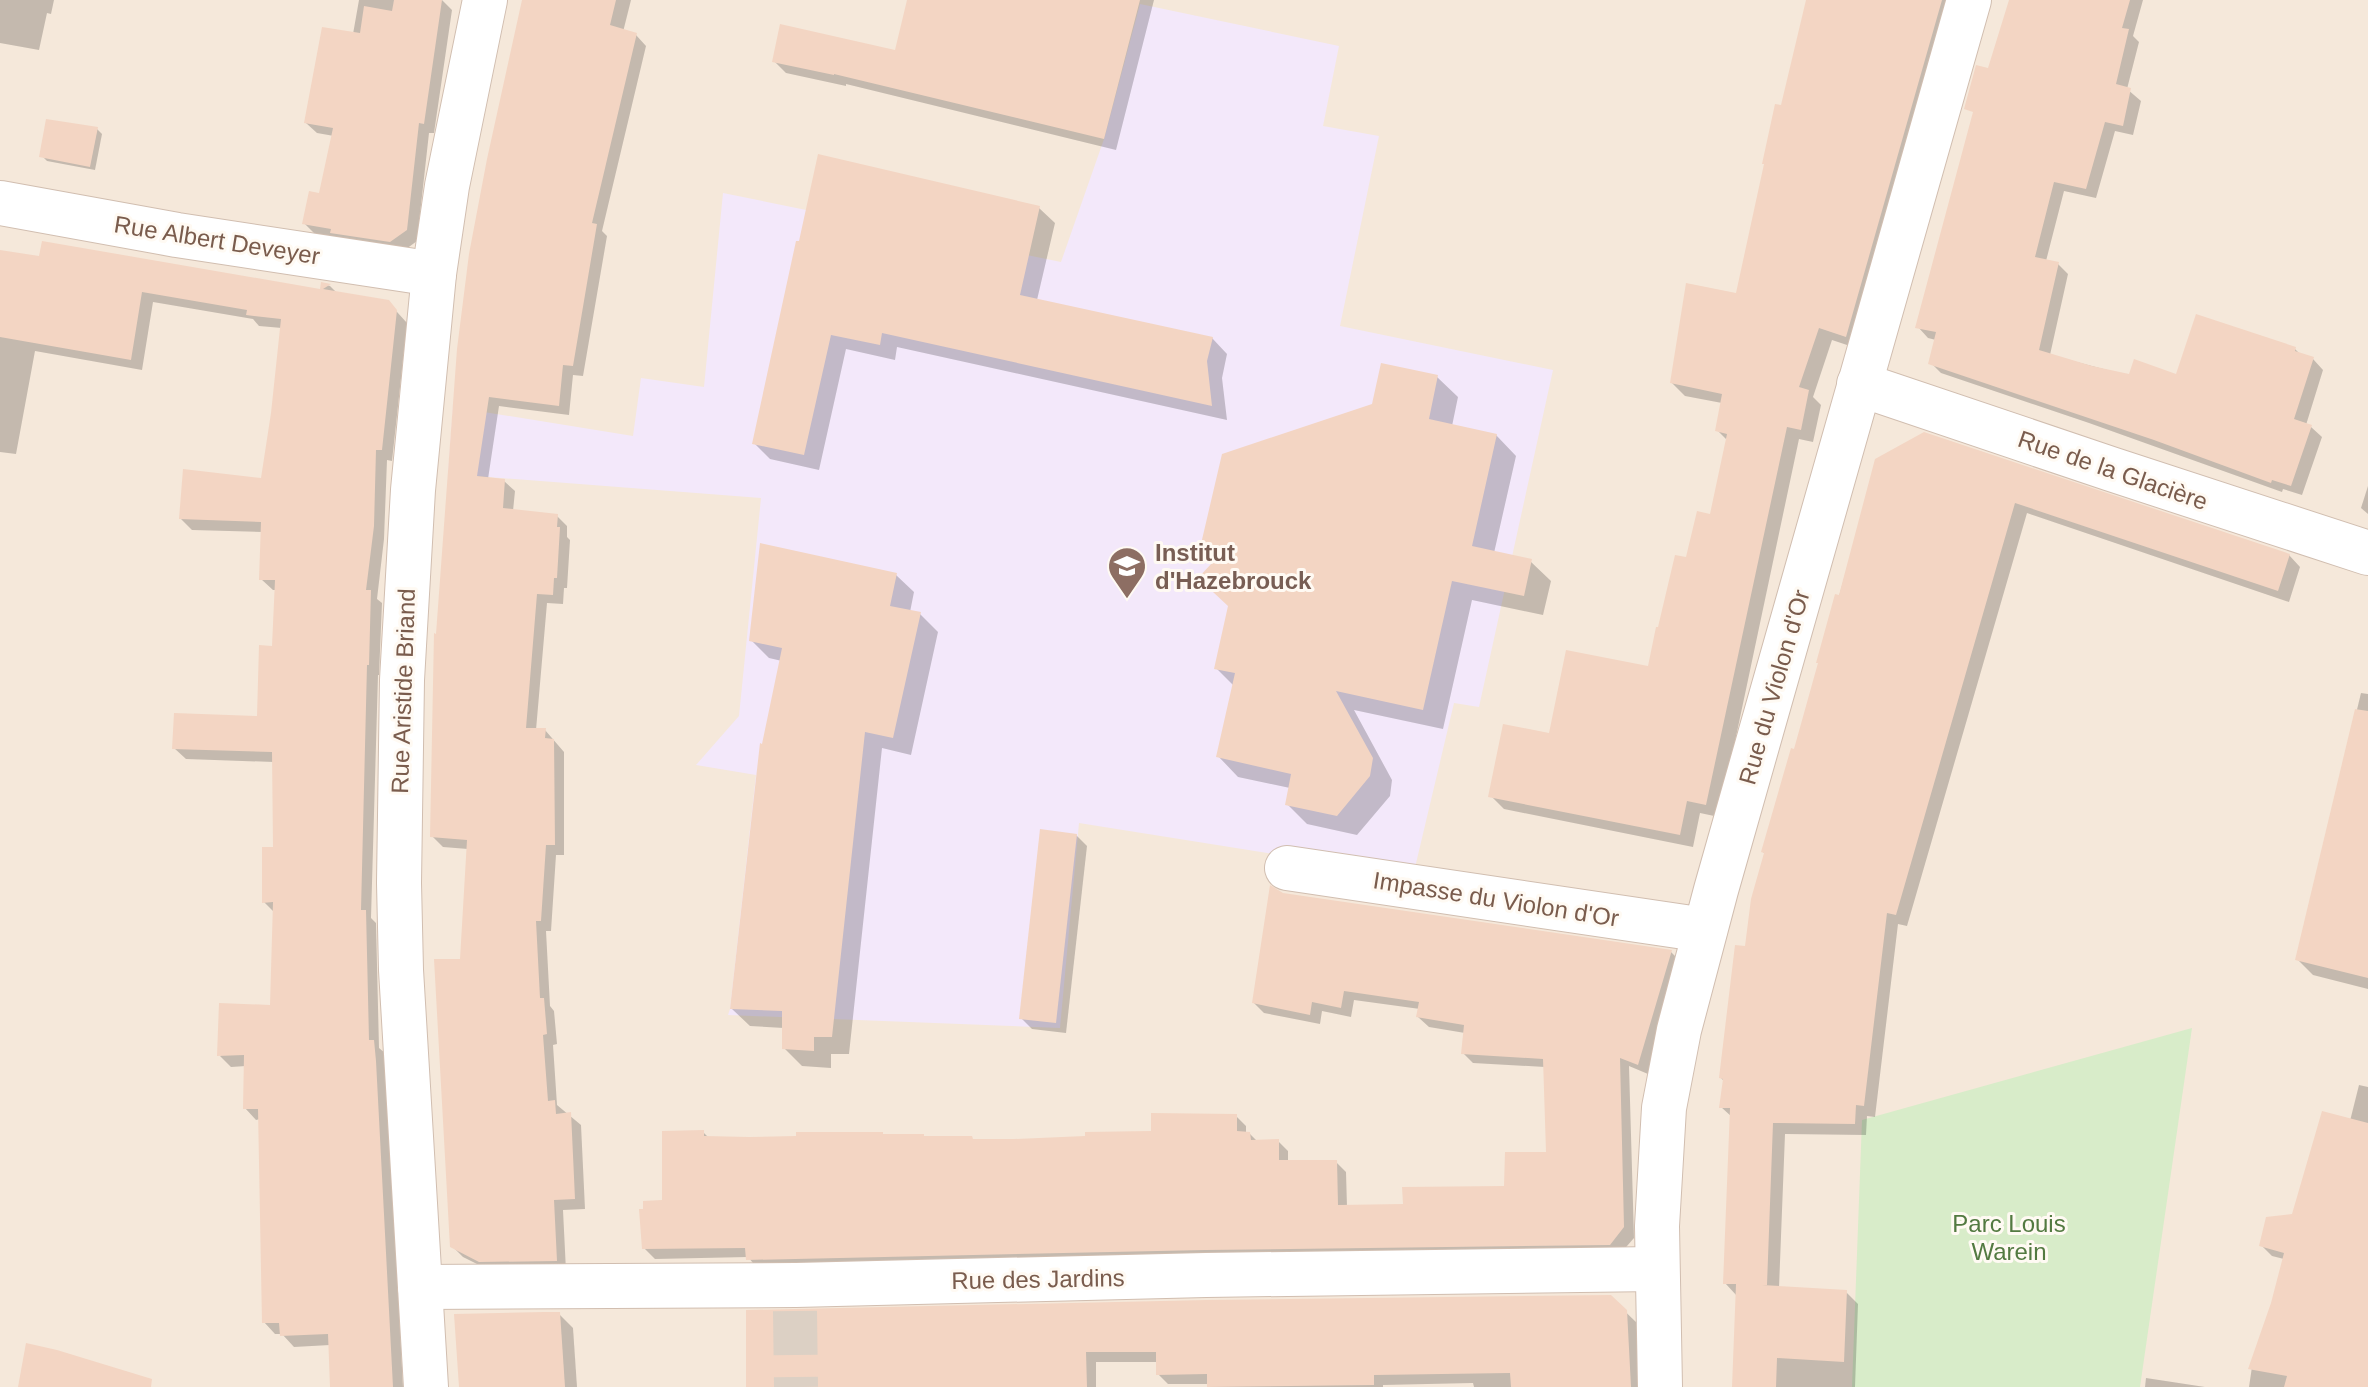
<svg xmlns="http://www.w3.org/2000/svg" width="2368" height="1387" viewBox="0 0 2368 1387" font-family="Arial,sans-serif">
	<style>
		.residential { fill: #f5e8da }
		.education { fill: #f3e8fa }
		.green { fill: #d8ecc9 }
		.shadow { fill: #0003 }
		.building { fill: #f3d5c3 }
		.lines { fill: none; stroke-linecap: round; stroke-linejoin: round }
		.minor-tunnel { stroke: #dcd0c4; stroke-width: 44; stroke-dasharray: 44 22; stroke-linecap: butt }
		.minor-casing { stroke: #d1beb0; stroke-width: 46 }
		.minor { stroke: #fff; stroke-width: 44 }
		.labels { text-anchor: middle; dominant-baseline: central; stroke-width: 6; stroke-linejoin: round; paint-order: stroke }
		.street-label { font-size: 24px; fill: #7a5c4d; stroke: #fffaf3 }
		.education-label { font-size: 24px; font-weight: bold; fill: #785e54; stroke: #fffaf3; text-anchor: start }
		.park-label { font-size: 24px; fill: #537a41; stroke: #fffaf3 }
	</style>
	<rect width="100%" height="100%" fill="#fdf6ec"/>
	<rect class="residential" x="0" y="0" width="2368" height="1387"/>
	<polygon class="education" points="1140,4 1339,46 1323,126 1379,136 1340,326 1553,370 1479,707 1454,703 1413,876 1079,823 1060,1028 728,1015 730,1009 756,775 696,765 739,716 761,498 448,474 453,407 633,436 641,378 704,387 723,193 1061,262 1104,139"/>
	<polygon class="green" points="2192,1028 2140,1387 1852,1387 1862,1120"/>
	<g class="shadow">
		<polygon points="0,0 54,0 51,14 47,13 39,50 0,43"/>
		<polygon points="359,0 442,0 452,10 434,133 429,133 417,241 402,252 315,234 304,223 321,195 334,136 317,133 306,123 353,34"/>
		<polygon points="525,0 631,0 623,32 636,35 646,46 602,231 607,236 583,376 573,375 569,415 499,406 488,479 504,481 515,491 513,511 557,516 567,526 567,537 570,540 567,588 564,588 563,604 547,603 536,730 545,730 564,752 564,855 556,855 551,931 546,931 550,1006 554,1011 557,1044 553,1045 557,1105 581,1125 585,1209 563,1210 566,1271 491,1271 463,1257 452,1246 461,961 468,849 443,847 432,836"/>
		<polygon points="909,0 1154,0 1116,150 846,84 846,86 786,73 774,61 897,52"/>
		<polygon points="1808,0 1959,0 1859,349 1832,340 1813,397 1821,405 1813,442 1799,439 1719,817 1700,813 1693,847 1504,809 1491,796 1551,736 1650,669 1688,560 1711,516 1728,441 1717,430 1722,403 1685,396 1672,383 1738,295"/>
		<polygon points="2010,0 2143,0 2133,36 2139,42 2127,89 2141,101 2133,135 2115,131 2096,198 2064,191 2046,261 2058,264 2068,274 2050,355 2130,376 2178,376 2295,349 2301,355 2313,359 2323,370 2306,425 2311,427 2322,437 2302,495 2283,489 2282,492 2089,423 1941,373 1931,363 1936,340 1928,338 1918,327"/>
		<polygon points="97,129 102,134 95,170 47,161 42,156"/>
		<polygon points="1039,208 1055,223 1037,300 1212,338 1227,354 1222,378 1227,420 897,347 895,360 846,349 819,470 770,459 755,444 801,244"/>
		<polygon points="0,252 322,291 323,284 330,286 338,294 388,302 407,323 392,461 387,460 384,539 377,599 382,603 379,675 378,675 371,918 376,923 379,1048 385,1053 387,1073 403,1387 332,1387 330,1345 294,1347 282,1334 275,1334 264,1322 260,1119 256,1120 245,1108 246,1066 231,1067 220,1056 272,1007 275,913 264,902 275,850 274,762 186,759 174,748 259,718 274,648 276,590 273,590 261,579 263,532 192,530 181,519 262,480 273,413 282,328 259,326 253,319 153,302 142,370 35,351 16,454 0,452"/>
		<polygon points="1437,377 1458,397 1452,426 1496,435 1516,456 1494,553 1530,561 1551,581 1543,615 1472,600 1443,729 1354,710 1392,780 1390,796 1357,835 1307,824 1287,804 1290,788 1238,777 1218,756 1234,686 1217,669 1230,606 1219,559 1203,543 1373,406"/>
		<polygon points="1877,460 2289,555 2300,567 2289,602 2027,513 1907,926 1898,924 1875,1117 1867,1116 1866,1135 1785,1134 1779,1288 1846,1292 1858,1304 1855,1387 1734,1387 1737,1296 1725,1283 1732,1117 1721,1107 1724,1081 1721,1078 1766,855 1763,852 1796,751"/>
		<polygon points="2368,486 2368,514 2361,508"/>
		<polygon points="896,575 914,592 910,612 920,614 938,632 911,755 882,748 849,1054 831,1054 831,1068 802,1066 784,1048 784,1028 750,1026 732,1009 764,746 782,661 769,658 751,640"/>
		<polygon points="2361,693 2368,694 2368,989 2313,975 2297,959"/>
		<polygon points="1076,835 1087,846 1066,1033 1032,1029 1021,1018"/>
		<polygon points="1283,895 1671,952 1681,962 1648,1074 1629,1066 1634,1238 1620,1254 758,1269 748,1257 655,1259 644,1248 645,1211 664,1202 703,1132 709,1138 885,1136 1014,1141 1153,1133 1236,1116 1246,1126 1246,1134 1250,1134 1258,1142 1278,1141 1288,1151 1288,1162 1336,1162 1346,1172 1347,1207 1405,1206 1506,1188 1548,1154 1545,1067 1473,1063 1463,1053 1465,1033 1429,1027 1418,1017 1420,1009 1354,1000 1351,1017 1322,1011 1320,1024 1264,1013 1254,1003"/>
		<polygon points="2359,1085 2368,1087 2368,1387 2249,1387 2253,1360 2273,1303 2284,1259 2272,1256 2261,1245 2294,1216 2350,1121"/>
		<polygon points="1610,1297 1637,1323 1639,1387 1474,1387 1473,1383 1383,1385 1383,1387 1209,1387 1209,1384 1168,1384 1158,1374 1158,1362 1096,1362 1096,1387 748,1387"/>
		<polygon points="559,1314 573,1328 577,1387 460,1387"/>
		<polygon points="2146,1378 2205,1387 2145,1387"/>
	</g>
	<g class="building">
		<polygon points="394,0 442,0 424,124 419,123 407,230 390,242 330,233 331,229 302,224 309,191 319,193 333,128 304,123 322,27 360,33 364,6 392,11"/>
		<polygon points="522,0 616,0 610,25 637,33 592,223 597,224 573,366 563,365 559,406 489,397 477,476 505,479 503,508 558,514 557,527 560,527 557,578 554,578 553,595 537,594 526,728 546,728 545,738 554,739 555,845 546,845 541,921 536,921 540,998 544,998 547,1034 543,1035 548,1101 555,1100 556,1114 571,1112 575,1199 554,1200 557,1261 479,1262 450,1247 434,959 460,959 467,840 430,837 434,633 436,634 457,349 469,254 487,159"/>
		<polygon points="907,0 1140,0 1104,139 834,74 834,75 772,62 780,24 895,50"/>
		<polygon points="1806,0 1942,0 1846,337 1819,328 1799,387 1809,390 1801,430 1787,427 1706,805 1687,801 1680,835 1488,797 1503,724 1549,733 1566,650 1648,666 1656,627 1658,627 1675,555 1686,557 1697,511 1710,514 1727,434 1715,431 1722,394 1670,383 1686,283 1736,293 1764,164 1762,164 1775,104 1781,105"/>
		<polygon points="2009,0 2130,0 2122,28 2129,29 2116,84 2131,88 2123,126 2105,122 2086,189 2054,182 2035,257 2059,262 2039,350 2092,366 2129,374 2134,359 2176,374 2196,314 2296,347 2295,351 2314,357 2294,419 2312,425 2291,486 2272,480 2271,483 2154,440 1928,364 1936,332 1915,328 1973,112 1964,109 1976,65 1988,68"/>
		<polygon points="46,119 98,127 90,167 39,157"/>
		<polygon points="818,154 1040,206 1020,295 1213,337 1207,361 1212,406 882,333 880,345 831,335 804,455 752,444 796,241 799,241"/>
		<polygon points="42,241 320,289 321,282 331,284 323,289 389,300 397,310 382,450 376,450 374,526 366,590 371,590 369,665 367,665 361,910 366,910 369,1040 374,1040 376,1061 393,1387 330,1387 328,1334 280,1336 279,1323 262,1323 258,1109 243,1109 244,1055 217,1056 219,1003 270,1005 273,902 262,903 262,847 273,847 272,752 172,749 174,713 257,716 259,645 272,646 275,580 259,580 261,522 179,519 183,469 261,478 271,413 281,319 246,315 247,310 142,292 131,360 0,337 0,250 39,256"/>
		<polygon points="1381,363 1438,375 1429,419 1497,434 1472,546 1532,559 1524,596 1452,581 1423,710 1336,691 1373,758 1370,776 1337,816 1285,805 1291,774 1216,757 1235,673 1214,669 1228,606 1198,578 1225,549 1201,544 1222,454 1372,404"/>
		<polygon points="1924,432 2290,554 2278,591 2015,503 1896,915 1887,913 1864,1106 1856,1105 1855,1124 1773,1123 1767,1285 1762,1285 1847,1290 1844,1362 1777,1358 1776,1387 1732,1387 1736,1284 1723,1284 1730,1108 1719,1108 1723,1079 1719,1078 1735,945 1745,946 1751,899 1764,853 1761,852 1791,748 1794,749 1818,663 1816,663 1835,594 1839,595 1875,459"/>
		<polygon points="760,543 897,573 890,606 921,612 893,738 865,732 832,1037 814,1037 814,1051 782,1049 782,1011 730,1009 760,743 762,744 782,648 749,641"/>
		<polygon points="2355,709 2368,711 2368,978 2295,960"/>
		<polygon points="1040,829 1077,834 1056,1023 1019,1019"/>
		<polygon points="1270,885 1283,893 1672,950 1638,1065 1620,1058 1624,1227 1610,1245 1205,1250 746,1260 745,1248 642,1249 639,1209 643,1209 643,1201 662,1200 662,1131 704,1130 704,1136 749,1137 796,1136 796,1132 883,1132 883,1134 924,1134 924,1136 972,1136 973,1139 1014,1139 1085,1136 1085,1132 1151,1131 1151,1113 1237,1114 1237,1131 1250,1132 1251,1140 1279,1139 1279,1160 1337,1160 1338,1205 1403,1204 1402,1187 1504,1186 1505,1152 1546,1152 1543,1059 1461,1054 1464,1025 1416,1017 1419,1002 1344,991 1341,1008 1312,1002 1310,1015 1252,1003"/>
		<polygon points="2322,1111 2368,1123 2368,1387 2284,1387 2287,1376 2248,1369 2271,1303 2284,1253 2259,1246 2266,1217 2292,1214"/>
		<polygon points="1611,1295 1627,1310 1631,1387 1511,1387 1510,1373 1374,1375 1374,1385 1207,1387 1207,1374 1156,1375 1156,1352 1086,1352 1087,1387 746,1387 746,1310 1206,1300"/>
		<polygon points="544,1312 560,1312 565,1387 459,1387 454,1314"/>
		<polygon points="26,1343 57,1350 152,1379 151,1387 18,1387"/>
	</g>
	<g class="lines">
		<polyline class="minor-tunnel" points="795,1311 796,1387"/>
		<defs>
			<g id="minor">
				<polyline points="0,203 177,235 434,274"/>
				<polyline points="1859,384 2111,469 2368,553"/>
				<polyline points="1287,868 1705,930"/>
				<polyline points="420,1287 796,1285 1206,1275 1656,1269"/>
				<polyline points="426,1387 401,970 399,883 402,680 413,490 434,274 447,186 485,0"/>
				<polyline points="1660,1387 1657,1226 1664,1108 1679,1030 1716,890 1969,0"/>
			</g>
		</defs>
		<use href="#minor" class="minor-casing"/>
		<use href="#minor" class="minor"/>
	</g>
	<defs>
		<symbol id="school-pin" viewBox="-11 -11 22 30"><path d="M0 17L-7.5 6A9.5 9.5 0 1 1 7.5 6Z" fill="#8d6e63" stroke="#fffaf3"/><path d="M0-5L7-2L0 1L-7-2ZM-4 1L0 2.5L4 1V4Q0 6-4 4Z" fill="#fff"/></symbol>
	</defs>
	<g fill-rule="evenodd">
		<use href="#school-pin" x="1105" y="544" width="44" height="60"/>
	</g>
	<g class="labels">
		<g class="street-label">
			<text transform="translate(217 240) rotate(9)">Rue Albert Deveyer</text>
			<text transform="translate(2113 470) rotate(19)">Rue de la Glacière</text>
			<text transform="translate(1774 687) rotate(-74)">Rue du Violon d'Or</text>
			<text transform="translate(403 691) rotate(-88)">Rue Aristide Briand</text>
			<text transform="translate(1496 899) rotate(9)">Impasse du Violon d'Or</text>
			<text transform="translate(1038 1279) rotate(-1)">Rue des Jardins</text>
		</g>
		<g class="education-label">
			<text x="1155" y="552">Institut<tspan x="1155" dy="28">d'Hazebrouck</tspan></text>
		</g>
		<g class="park-label">
			<text x="2009" y="1223">Parc Louis<tspan x="2009" dy="28">Warein</tspan></text>
		</g>
	</g>
</svg>
